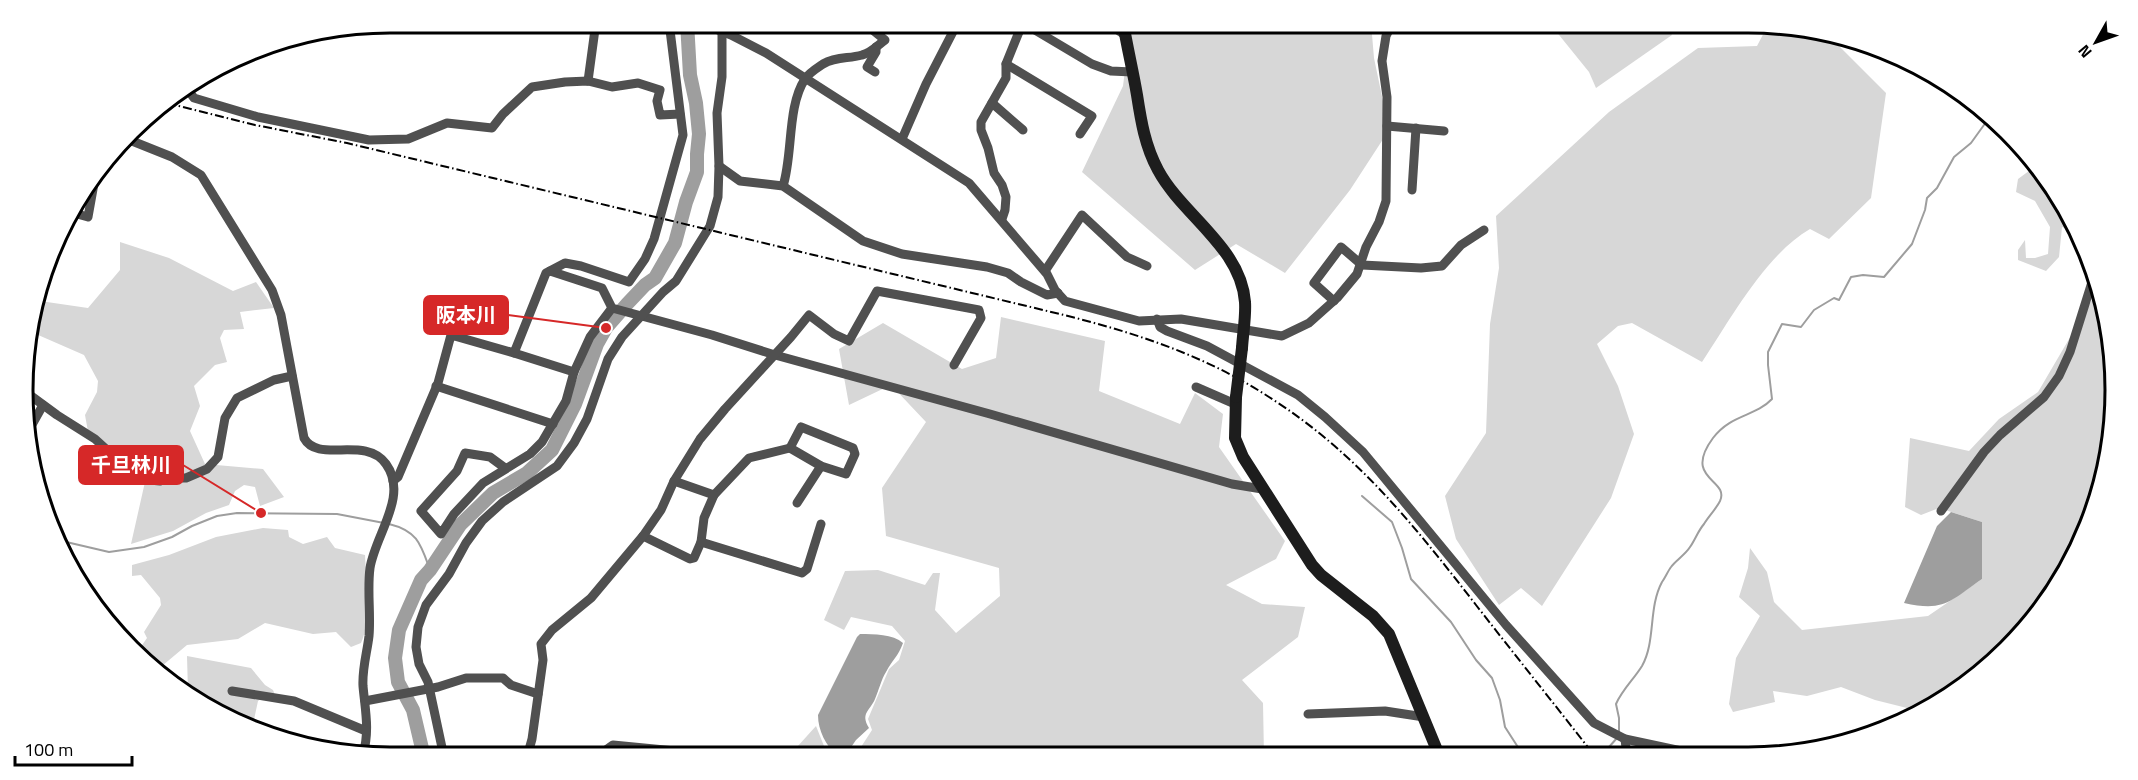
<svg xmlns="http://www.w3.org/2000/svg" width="2138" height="780" viewBox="0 0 2138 780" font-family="'Titillium Web','Noto Sans JP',sans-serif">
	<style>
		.green { fill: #d7d7d7 }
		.water { fill: #9e9e9e }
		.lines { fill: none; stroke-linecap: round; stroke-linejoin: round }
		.stream { stroke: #9e9e9e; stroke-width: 2 }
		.river { stroke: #9e9e9e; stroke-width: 14 }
		.street { stroke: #505050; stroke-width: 9 }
		.secondary { stroke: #1d1d1d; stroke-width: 12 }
		.rail { stroke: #000; stroke-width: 2; stroke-dasharray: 9 3 1.5 3; stroke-linecap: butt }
		.secondary-bridge { stroke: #1d1d1d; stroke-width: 12 }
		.rim { fill: none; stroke: #000; stroke-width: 3 }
		.leader { fill: none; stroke: #d62828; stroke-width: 2 }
		.callout-dot { fill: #d62828; stroke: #fff; stroke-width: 2 }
		.callout { fill: #d62828; stroke: #d62828; stroke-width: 2 }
		.callout-label { font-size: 20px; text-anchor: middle; font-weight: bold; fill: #fff }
	</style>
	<rect width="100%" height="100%" fill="#fff"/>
	<g class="green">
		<polygon points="1552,22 1666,23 1672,35 1596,88 1589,72 1551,25"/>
		<polygon points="1131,23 1371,23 1374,58 1389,130 1350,190 1285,273 1236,244 1195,270 1082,172 1123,86"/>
		<path d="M1768,25L1809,31L1831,38L1886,93L1871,198L1829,239L1810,229C1766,254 1730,320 1702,362L1632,323L1618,326L1597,344L1618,386L1634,434L1611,498L1542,606L1521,588L1499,605L1456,539L1445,496L1486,433L1490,324L1499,268L1496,216L1609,112L1698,48L1757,46Z"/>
		<polygon points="2033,168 2066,207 2075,232 2062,227 2059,257 2046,271 2018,260 2018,250 2025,240 2026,258 2035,258 2048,254 2050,227 2035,201 2016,192 2018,179"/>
		<polygon points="120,242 169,258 233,291 256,282 274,308 240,312 244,329 224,330 220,338 227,362 215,365 194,386 200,406 190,431 205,464 263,469 284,497 260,506 255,487 244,485 235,491 229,505 206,513 173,531 131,544 147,473 122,454 89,437 85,415 97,392 98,381 84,355 29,331 40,301 88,308 120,270"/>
		<polygon points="2096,293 2112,342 2103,485 2054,594 1991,666 1913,718 1907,708 1875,700 1841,687 1807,696 1773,691 1775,702 1733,712 1729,704 1736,658 1760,616 1739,597 1748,568 1750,548 1767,572 1774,602 1802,630 1928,616 1982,579 1982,522 1939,508 1921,515 1905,507 1910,438 1969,451 1999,419 2038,392"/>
		<polygon points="1001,317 1105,341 1099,391 1180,424 1195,393 1223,414 1219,447 1285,541 1276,559 1226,585 1262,604 1305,607 1298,637 1242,680 1263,703 1264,756 850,756 861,747 872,730 868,719 889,669 899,660 905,641 892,626 851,617 844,630 824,620 845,571 878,570 925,585 933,573 940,573 935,610 956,633 1000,596 999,568 886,536 882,488 926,422 891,385 849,405 839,349 883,323 962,369 996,358"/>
		<path d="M263,528L288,530L289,537L303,544L327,537L335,548L365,555C366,583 372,618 361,643L351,647L336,632L313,634L265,623L238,639L187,645L156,671L138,651L147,638L144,632L161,605L160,598L141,575L132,576V565L169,555L216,537Z"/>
		<polygon points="187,656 251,668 265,685 273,690 275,695 266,694 258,701 253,724 188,692"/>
		<polygon points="816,726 824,746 834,756 788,757"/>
	</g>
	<g class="water">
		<path d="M1951,512L1982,522V579C1950,601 1945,612 1904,603L1937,526Z"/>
		<path d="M860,634C874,634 893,634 903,643C898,657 892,660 886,672C881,680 879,690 875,699C870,711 860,713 869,728L856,740L845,756H837C826,745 818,731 818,715L857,637Z"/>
	</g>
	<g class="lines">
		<g class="stream">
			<polyline points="1362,496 1392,522 1402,548 1411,579 1451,622 1476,660 1492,678 1500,700 1505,727 1523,755"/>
			<path d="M389,524C418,531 421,545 430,570"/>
			<polyline points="62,541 109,552 144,547 172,537 192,526 217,516 237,513 337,514 384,523"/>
			<path d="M1619,732V718L1616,704C1622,690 1634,679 1642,666C1656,641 1648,608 1662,582C1665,578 1668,571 1671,567C1676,560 1685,555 1690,547C1695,540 1698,531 1704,524C1709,516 1716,509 1720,501C1730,479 1682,480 1713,438C1731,414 1755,417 1772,399L1768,365V352L1782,324L1801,327L1814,310L1834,298L1839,300L1851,277L1863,275L1884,277L1912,244L1925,210L1927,198L1937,188L1954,157L1971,143L1989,118"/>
			<polyline points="1609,747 1617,738"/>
		</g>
		<polyline class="river" points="424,757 413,710 398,682 395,658 399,630 421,580 430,570 460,525 493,493 527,473 552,450 575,404 597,344 606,328 627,304 645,285 655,278 675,243 686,202 697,172 697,154 699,134 696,103 690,75 687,22"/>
		<g class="street">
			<polyline points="698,22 731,35 766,53 969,183 1047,274 1055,290 1065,301 1139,321 1181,319 1282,336 1309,323 1337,298 1357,274 1366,247 1379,222 1386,201 1387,97 1382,61 1386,36 1393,22"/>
			<polyline points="1106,22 1125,35"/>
			<polyline points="1023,23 1092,64 1111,71 1132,72"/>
			<polyline points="1006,64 1092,116 1080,134"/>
			<polyline points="875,72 867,67 876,52 876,47"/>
			<polyline points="588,81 596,22"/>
			<polyline points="188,90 194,98 258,117 369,140 408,139 447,123 492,128 503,114 532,87 565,82 588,81 612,87 638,83 660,90 657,101 660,115 680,114"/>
			<polyline points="992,103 1023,130"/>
			<polyline points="1387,126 1444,131"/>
			<path d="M127,139L172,157L201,175L272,290L281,315L304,438C318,464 365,435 386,464C409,496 375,535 370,568C367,590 371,614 369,636C367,653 362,669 363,686C365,709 370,731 363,754"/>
			<polyline points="902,139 926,84 958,22"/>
			<polyline points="719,166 740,181 783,186 863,241 902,254 987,267 1008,273 1021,282 1047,295 1058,293"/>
			<path d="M783,186C793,155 787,106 805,79C809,73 817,68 823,64C837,56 848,59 862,55C871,53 878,45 885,40L869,27L865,22"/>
			<polyline points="1412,190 1416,128"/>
			<polyline points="70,212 88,217 95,178"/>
			<polyline points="1002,219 1005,210 1006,197 1002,185 994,173 988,148 981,130 981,122 1006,78 1006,64 1023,22"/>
			<polyline points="550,271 602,288 612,308 712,335 775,355 990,414 1232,484 1262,489"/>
			<polyline points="1045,271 1082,215 1127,257 1147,266"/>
			<polyline points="1334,301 1314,283 1341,247 1362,265 1421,268 1442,266 1461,245 1484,230"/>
			<polyline points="1157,319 1160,327 1167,331 1207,346 1298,395 1325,417 1363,452 1506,625 1594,723 1625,739 1700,755"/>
			<polyline points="514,353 574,372"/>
			<polyline points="436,386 553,424"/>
			<polyline points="1196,387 1235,404"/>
			<polyline points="27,393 57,415 95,439 139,479 160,481 167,478 186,478 207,469 218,457 225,418 237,398 274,380 292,376"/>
			<polygon points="801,427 853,448 855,454 846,474 821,466 790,448"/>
			<polyline points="29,430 43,405"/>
			<polyline points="505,468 490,457 465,453 457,471 421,511 441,534 454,514 483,483 530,454 542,442 566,401 574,372 590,337 612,308"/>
			<polyline points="393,481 398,477 438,383 451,335 514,353 546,273 565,263 581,266 629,282 645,259 654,239 683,135 669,22"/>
			<polyline points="674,481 714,495 749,458 790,448"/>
			<polyline points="797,503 821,466"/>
			<polyline points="1941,511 1984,452 2000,435 2044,397 2059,376 2070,352 2092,282"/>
			<polyline points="643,536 690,559 694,558 701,542 704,518 714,495"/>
			<polyline points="701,542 802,573 807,569 821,524"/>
			<polyline points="232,691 294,701 366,731"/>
			<polyline points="365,701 438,687 466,678 503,678 511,685 538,694"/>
			<polyline points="1308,714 1385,711 1424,717"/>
			<polyline points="1625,739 1626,748 1631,755"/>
			<polyline points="444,757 428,682 419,664 416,647 418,627 426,605 449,574 466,543 482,521 503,502 557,466 574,443 587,419 608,359 622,337 663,292 676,281 710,226 718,197 719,166 717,113 722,77 722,32"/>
			<polyline points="527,757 532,739 543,660 541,644 552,630 591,598 643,536 661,510 674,481 700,439 725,409 791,337 809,315 834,334 849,341 877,291 979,310 981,318 954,365"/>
			<polyline points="605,757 606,750 613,745 675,751 695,757"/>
		</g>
		<g class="secondary">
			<path d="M1123,22C1127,47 1133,71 1137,95C1141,121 1145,146 1158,170C1182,215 1241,247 1245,302C1246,317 1243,332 1242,348"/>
			<polyline points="1236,397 1235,438 1243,457 1312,565 1321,575 1373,616 1389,634 1439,755"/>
		</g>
		<path class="rail" d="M167,103L255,125L347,143L1064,315C1136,333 1206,356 1269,397C1357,453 1413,524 1476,605C1515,655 1555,705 1594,755"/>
		<polyline class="secondary-bridge" points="1236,397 1242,348"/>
	</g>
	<path d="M0 0H2138V780H0ZM390 33H1748A357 357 0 0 1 2105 390V390A357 357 0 0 1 1748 747H390A357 357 0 0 1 33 390V390A357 357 0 0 1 390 33Z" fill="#fff" fill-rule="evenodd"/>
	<path class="rim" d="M390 33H1748A357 357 0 0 1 2105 390V390A357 357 0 0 1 1748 747H390A357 357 0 0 1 33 390V390A357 357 0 0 1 390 33Z"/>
	<path class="leader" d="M606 328L508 315M261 513L183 465"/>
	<g class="callout-dot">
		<circle cx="606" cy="328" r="6"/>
		<circle cx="261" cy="513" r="6"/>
	</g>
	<g class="callout">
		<rect x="424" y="296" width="84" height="38" rx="6"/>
		<rect x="79" y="446" width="104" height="38" rx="6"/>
	</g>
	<g class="callout-label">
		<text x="466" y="322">阪本川</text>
		<text x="131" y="472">千旦林川</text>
	</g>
	<g transform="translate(2096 42) rotate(230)" stroke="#ffffff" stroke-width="4.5" paint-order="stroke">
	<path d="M0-4.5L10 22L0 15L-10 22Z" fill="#000000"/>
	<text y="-9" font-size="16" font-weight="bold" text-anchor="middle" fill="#000000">N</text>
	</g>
	<path d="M15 756v9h117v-9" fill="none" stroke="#000000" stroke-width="3"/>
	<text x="24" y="756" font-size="18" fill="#000000" stroke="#ffffff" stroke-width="4.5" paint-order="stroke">100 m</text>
</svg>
